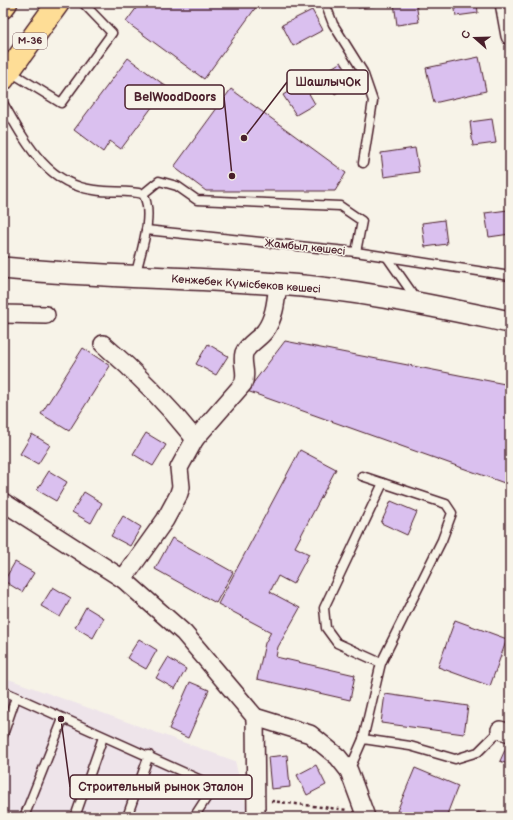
<svg xmlns="http://www.w3.org/2000/svg" width="513" height="820" viewBox="0 0 513 820" font-family="'Balsamiq Sans',sans-serif">
	<style>
		.built { fill: #eee4ea }
		.building { fill: #dac0ef; stroke: #4a1f2b }
		.lines { fill: none; stroke-linecap: round; stroke-linejoin: round }
		.service-casing { stroke: #4a1f2b; stroke-width: 11 }
		.minor-casing { stroke: #4a1f2b; stroke-width: 20 }
		.tertiary-casing { stroke: #4a1f2b; stroke-width: 24 }
		.primary-casing { stroke: #4a1f2b; stroke-width: 25 }
		.path { stroke: #4a1f2b; stroke-width: 2.5; stroke-dasharray: 3 3; stroke-linecap: butt }
		.service { stroke: #f7f3e8; stroke-width: 8 }
		.minor { stroke: #f7f3e8; stroke-width: 17 }
		.tertiary { stroke: #f7f3e8; stroke-width: 21 }
		.primary { stroke: #fedd96; stroke-width: 22 }
		.labels { text-anchor: middle; dominant-baseline: central; stroke-width: 3; stroke-linejoin: round; paint-order: stroke }
		.shield { fill: #f7f3e8; stroke: #7e5f64; stroke-width: 1 }
		.shield-label { font-size: 10px; font-weight: bold; fill: #4a1f2b }
		.street-label { font-size: 11px; fill: #4a1f2b; stroke: #f7f3e8 }
		.leader { fill: none; stroke: #4a1f2b; stroke-width: 1.5 }
		.callout-dot { fill: #4a1f2b; stroke: #f7f3e8; stroke-width: 1.5 }
		.callout { fill: #f7f3e8; stroke: #4a1f2b; stroke-width: 1.5 }
		.callout-label { font-size: 12px; text-anchor: middle; font-weight: bold; fill: #4a1f2b }
	</style>
	<rect width="100%" height="100%" fill="#f7f3e8"/>
	<filter id="ink" filterUnits="userSpaceOnUse"><feTurbulence type="fractalNoise" baseFrequency=".025" numOctaves="2"/><feDisplacementMap in="SourceGraphic" scale="8" xChannelSelector="R" yChannelSelector="G"/><feConvolveMatrix kernelMatrix="1 2 1 2 8 2 1 2 1" color-interpolation-filters="sRGB"/></filter>
	<g filter="url(#ink)">
		<polygon class="built" points="3,677 235,761 247,810 241,817 3,817"/>
		<g class="building">
			<polygon points="140,3 259,3 204,79 126,22"/>
			<polygon points="357,3 380,3 380,5 358,8"/>
			<polygon points="394,3 416,3 419,22 397,25"/>
			<polygon points="454,3 477,3 478,13 456,16"/>
			<polygon points="312,10 323,30 293,46 282,25"/>
			<polygon points="479,57 486,91 434,103 426,68"/>
			<polygon points="128,58 167,87 121,149 110,141 103,152 74,130"/>
			<polygon points="341,62 354,82 335,94 322,74"/>
			<polygon points="303,83 315,104 296,115 283,95"/>
			<polygon points="231,89 346,173 335,191 206,191 174,167"/>
			<polygon points="492,119 496,143 473,146 470,122"/>
			<polygon points="415,148 419,172 384,177 381,153"/>
			<polygon points="508,210 510,234 489,237 485,213"/>
			<polygon points="444,220 447,244 425,247 422,223"/>
			<polygon points="285,341 510,385 510,485 247,391"/>
			<polygon points="208,344 228,356 216,375 196,364"/>
			<polygon points="83,348 110,366 69,431 41,414"/>
			<polygon points="146,433 166,445 153,466 133,454"/>
			<polygon points="32,434 50,445 38,464 20,454"/>
			<polygon points="300,450 336,469 295,547 309,554 293,584 278,576 270,592 300,608 278,647 276,657 355,675 350,700 257,679 265,643 271,632 218,604"/>
			<polygon points="49,471 67,482 56,501 37,490"/>
			<polygon points="84,492 102,503 91,523 72,512"/>
			<polygon points="391,501 417,512 407,535 381,523"/>
			<polygon points="123,516 141,527 130,546 111,536"/>
			<polygon points="172,538 233,572 216,603 155,569"/>
			<polygon points="15,562 34,573 22,592 4,581"/>
			<polygon points="53,587 71,598 60,617 41,606"/>
			<polygon points="86,607 104,618 93,638 75,627"/>
			<polygon points="455,620 507,639 490,686 438,667"/>
			<polygon points="139,639 157,650 146,669 127,658"/>
			<polygon points="168,658 186,669 175,689 156,678"/>
			<polygon points="190,682 209,690 188,738 169,729"/>
			<polygon points="385,694 468,706 464,734 381,723"/>
			<polygon points="509,741 510,741 510,765 500,761"/>
			<polygon points="287,755 290,787 271,789 268,757"/>
			<polygon points="316,765 326,785 307,795 297,775"/>
			<polygon points="415,768 458,786 446,817 411,817 397,811"/>
			<polygon points="478,812 490,817 476,817"/>
		</g>
		<g class="lines">
			<defs>
				<g id="service">
					<polyline points="325,3 333,24 363,72 373,101 363,163"/>
					<polyline points="9,71 61,103 112,33 83,3"/>
					<path d="M3,103C25,141 46,184 94,190C111,193 127,190 143,194C155,214 140,254 135,277"/>
					<polyline points="143,194 159,181 177,186 197,200 340,206 362,221 356,252"/>
					<polyline points="146,230 356,252 510,276"/>
					<polyline points="387,257 417,300"/>
					<polyline points="381,663 337,643 326,628 324,608 383,483"/>
					<polyline points="3,691 214,786 256,789"/>
					<polyline points="3,735 16,697"/>
					<polyline points="363,739 410,746 455,759 478,752 501,729"/>
					<polyline points="349,771 363,739 381,663 442,540 452,513 446,504 362,476"/>
					<polyline points="24,817 63,719"/>
					<polyline points="75,817 103,737"/>
					<polyline points="127,817 149,755"/>
					<polyline points="194,817 214,786"/>
				</g>
				<g id="minor">
					<polyline points="504,3 510,36"/>
					<polyline points="3,314 46,315"/>
					<path d="M103,344C137,373 167,404 195,439L179,468L181,487L178,496L165,520L123,579"/>
					<path d="M195,439L243,384C248,373 241,364 244,353C248,344 259,339 265,331C275,317 276,300 278,284"/>
					<polyline points="3,502 123,579 184,633 255,717 310,734 338,757 349,771 366,817"/>
					<polyline points="255,717 256,817"/>
					<polyline points="500,730 510,733"/>
				</g>
				<path id="tertiary" d="M3,268C94,277 186,277 278,284C356,289 433,306 510,322"/>
				<g id="primary">
					<polyline points="3,7 6,3"/>
					<polyline points="3,79 58,3"/>
				</g>
			</defs>
			<use href="#service" class="service-casing"/>
			<use href="#minor" class="minor-casing"/>
			<use href="#tertiary" class="tertiary-casing"/>
			<use href="#primary" class="primary-casing"/>
			<polyline class="path" points="271,801 347,810"/>
			<use href="#service" class="service"/>
			<use href="#minor" class="minor"/>
			<use href="#tertiary" class="tertiary"/>
			<use href="#primary" class="primary"/>
		</g>
	</g>
	<g class="labels">
		<rect class="shield" x="13" y="33" width="34" height="16" rx="3"/>
		<g class="shield-label">
			<text x="30" y="41">M-36</text>
		</g>
		<g class="street-label">
			<text transform="translate(305 247) rotate(6)">Жамбыл көшесі</text>
			<text transform="translate(246 284) rotate(4)">Кенжебек Күмісбеков көшесі</text>
		</g>
	</g>
	<path class="leader" d="M244 138L287 82M232 176L224 97M61 719L70 787"/>
	<g class="callout-dot">
		<circle cx="244" cy="138" r="4"/>
		<circle cx="232" cy="176" r="4"/>
		<circle cx="61" cy="719" r="4"/>
	</g>
	<g class="callout">
		<rect x="287" y="70" width="81" height="24" rx="4"/>
		<rect x="125" y="85" width="99" height="24" rx="4"/>
		<rect x="70" y="775" width="182" height="24" rx="4"/>
	</g>
	<g class="callout-label">
		<text x="328" y="86">ШашлычОк</text>
		<text x="175" y="101">BelWoodDoors</text>
		<text x="161" y="791">Строительный рынок Эталон</text>
	</g>
	<rect width="513" height="820" fill="none" stroke="#f7f3e8" stroke-width="16"/>
	<rect x="8" y="8" width="497" height="804" fill="none" stroke="#4a1f2b" stroke-width="1.5" filter="url(#ink)"/>
	<g transform="translate(475 38) rotate(290)" stroke="#f7f3e8" stroke-width="3" paint-order="stroke">
	<path d="M0-3L7 15L0 10L-7 15Z" fill="#4a1f2b"/>
	<text y="-6" font-size="11" font-weight="bold" text-anchor="middle" fill="#4a1f2b">С</text>
	</g>
</svg>
